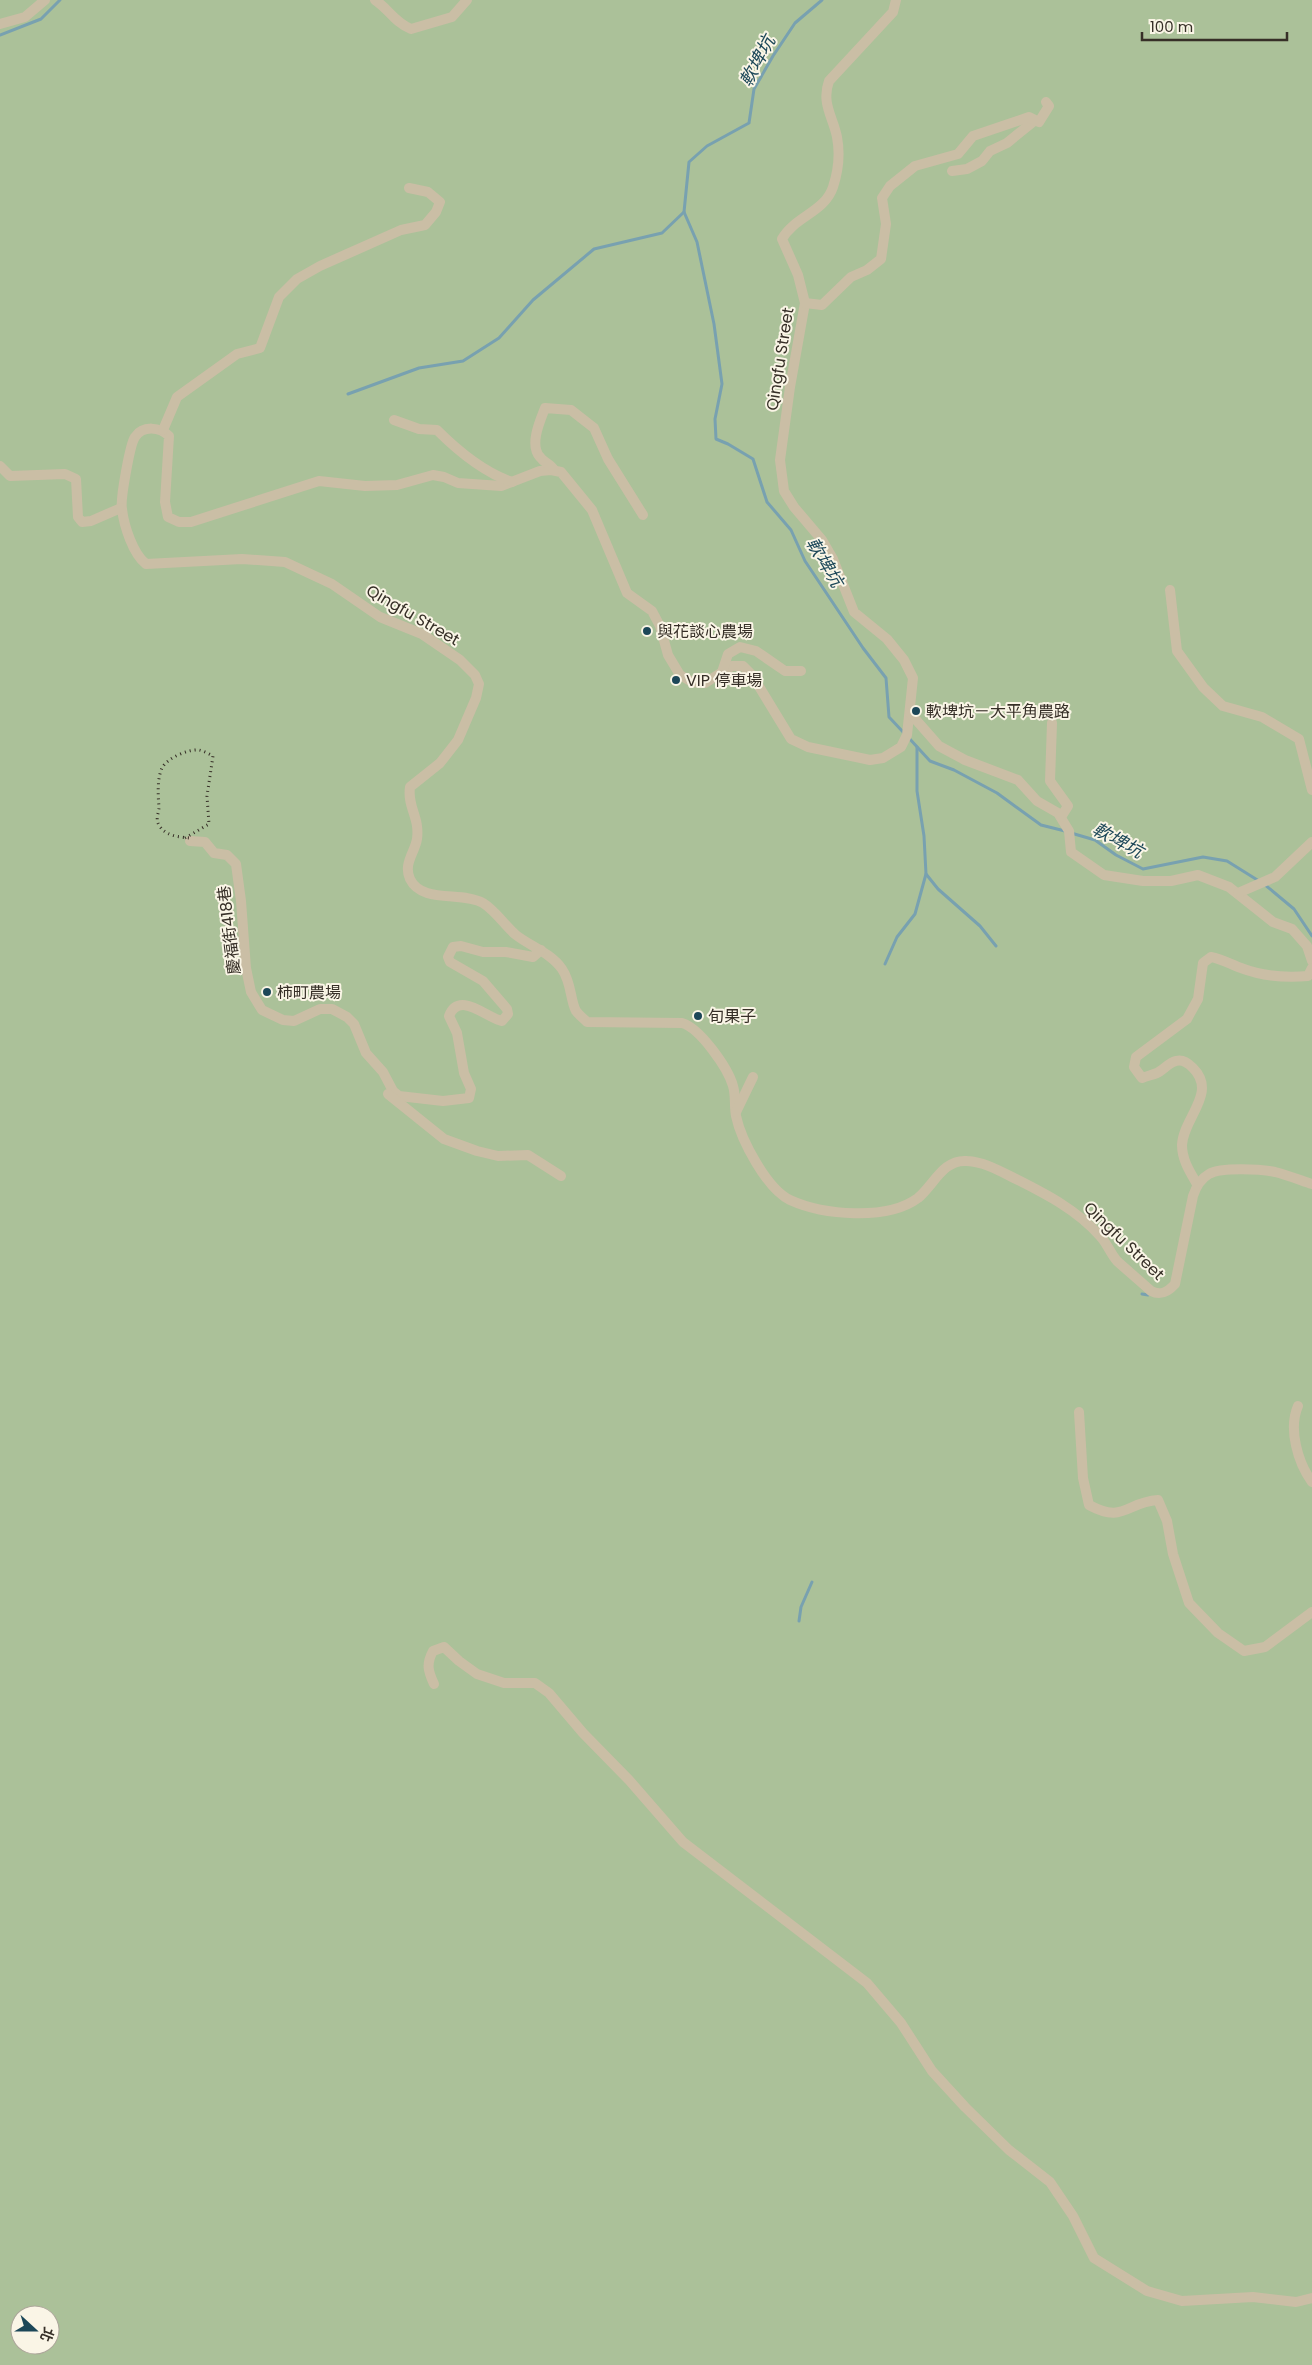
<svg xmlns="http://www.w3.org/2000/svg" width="1312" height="2365" viewBox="0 0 1312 2365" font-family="Poppins,'Noto Sans TC',sans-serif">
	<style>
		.green { fill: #abc199; fill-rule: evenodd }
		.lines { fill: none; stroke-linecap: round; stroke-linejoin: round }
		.stream { stroke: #78a1b0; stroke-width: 3 }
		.minor { stroke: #cabea5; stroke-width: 10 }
		.rail { stroke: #362f27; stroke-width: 3; stroke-dasharray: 1 4; stroke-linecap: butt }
		.poi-dot { fill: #1c4758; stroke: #faf5e6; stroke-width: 2 }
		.labels { text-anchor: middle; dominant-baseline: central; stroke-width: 4; stroke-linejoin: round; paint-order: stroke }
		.street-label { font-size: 16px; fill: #362f27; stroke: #faf5e6 }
		.poi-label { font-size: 16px; fill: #362f27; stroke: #faf5e6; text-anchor: start }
		.water-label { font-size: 18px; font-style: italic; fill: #1c4758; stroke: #faf5e6 }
	</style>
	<rect width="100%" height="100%" fill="#f2ecda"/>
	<path class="green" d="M0,0H1312V2365H0ZM20,2315H50V2345H20Z"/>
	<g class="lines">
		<g class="stream">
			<polyline points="822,0 795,23 773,56 754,89 749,123 707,146 689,162 684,212 697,242 714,324 722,384 715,419 716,439 728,444 753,459 767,502 791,530 805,561 863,648 886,678 889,717 904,733"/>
			<polyline points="0,35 41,19 60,0"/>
			<polyline points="348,394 419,368 463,361 499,338 533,300 594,249 662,233 684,212"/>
			<polyline points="908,737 930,761 954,770 997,793 1041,825 1065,831"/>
			<polyline points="917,747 917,791 924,836 926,874 938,889 980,926 996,946"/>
			<polyline points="1071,833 1095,840 1116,855 1143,869 1203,857 1227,861 1259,881"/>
			<polyline points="1264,884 1294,909 1312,936"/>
			<polyline points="885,964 897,937 915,914 926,874"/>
			<polyline points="1142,1294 1148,1295"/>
			<polyline points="799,1621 801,1607 812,1582"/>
		</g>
		<g class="minor">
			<path d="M375,0C390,10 393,21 411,29L452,17L467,0"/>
			<path d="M896,0L893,12L829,81C821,103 833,117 837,137C840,153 838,172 833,187C825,212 794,217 782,239L798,275L805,303L790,387L780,460L784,491L794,507L822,540L833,559L854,612L887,639L904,660L913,678L907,735L901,747L883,758L870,760L808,747L791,739L752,675L743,666H732L705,683L692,682L680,675L668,655L660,626L652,611L627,593L592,510L561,472L551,470L540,471L501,486L458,483L444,477L433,475L397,485L365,486L319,481L191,522H179L168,517L165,502L169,436C160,427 143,425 135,437C130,444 120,500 122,509C124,526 133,554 146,564L242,559L285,562L332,584L380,617L422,634L460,660L475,675L479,684L476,698L458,740L440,763L410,787C407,807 420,817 417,839C415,852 403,864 410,879C422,904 462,891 483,903C496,911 505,926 516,935C530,946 551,953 562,969C572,984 570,1000 576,1011C579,1015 584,1019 587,1022L682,1023C700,1028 728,1068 733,1086C736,1095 734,1106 736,1116C741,1140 767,1189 790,1200C823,1215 887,1221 918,1198C934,1185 943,1159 967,1161C985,1162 1000,1171 1016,1179C1046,1194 1077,1210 1100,1236C1107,1243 1110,1253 1117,1261C1128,1271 1140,1281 1151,1291C1161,1296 1168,1292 1175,1284L1193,1196C1196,1187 1200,1179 1209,1174C1221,1167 1261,1169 1275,1172C1287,1175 1300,1180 1312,1184"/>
			<polyline points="0,24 25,17 45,0"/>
			<polyline points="952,171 967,169 982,161 990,151 1007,143 1034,121"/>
			<polyline points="805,303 822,305 851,277 867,270 881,259 886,224 882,198 890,186 915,166 958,154 973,136 1029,117 1039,122 1049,106 1046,102"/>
			<path d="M394,420L419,429L437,430C458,451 483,472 512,482"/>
			<polyline points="163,430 177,397 237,354 260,348 279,297 297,279 320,266 401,230 425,225 436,212 440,202 428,192 409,188"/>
			<polyline points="0,466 10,476 65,474 76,479 78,517 82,522 91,521 121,508"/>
			<path d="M554,470C551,464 544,463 540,457C529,445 540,421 545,408L571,410L594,428L608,459L643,515"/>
			<polyline points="1170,590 1177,651 1203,687 1223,706 1262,717 1299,739 1312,790"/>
			<polyline points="722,672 728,654 740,647 756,651 785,671 801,671"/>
			<polyline points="910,713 939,746 965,760 1018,780 1037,801 1058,813 1069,831 1071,852 1104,875 1143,881 1171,881 1198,875 1229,887 1273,922 1292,929 1307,946 1312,961"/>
			<polyline points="1052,723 1050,781 1068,806 1061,817"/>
			<path d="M190,841L205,842L214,853L227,855L236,864L241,901L246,968L251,992L262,1010L283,1020L294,1021L320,1009H332L347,1017L354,1024L366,1053L383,1072L393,1091L399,1096L443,1101L469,1098L471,1089L464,1073L457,1033L449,1016C459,990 487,1018 502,1021L508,1014L507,1009L483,981L450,962L448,957L453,947L461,946L483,952H506L533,957L541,950"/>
			<polyline points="1238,893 1275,877 1312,842"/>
			<polyline points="388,1094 444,1139 477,1151 498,1156 528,1155 561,1176"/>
			<polyline points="736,1112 753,1077"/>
			<path d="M1197,1184C1190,1172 1182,1160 1182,1145C1183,1118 1218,1093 1193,1068C1188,1063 1183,1059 1176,1061C1170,1062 1163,1070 1157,1073C1152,1075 1147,1076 1142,1078L1134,1067L1136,1057L1187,1019L1198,999L1203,963L1211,957C1222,959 1230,964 1241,968C1262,976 1286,978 1308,976L1312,968"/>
			<path d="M1298,1406C1288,1429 1298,1463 1312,1482"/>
			<path d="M1079,1412L1083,1478L1089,1505C1124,1524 1126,1502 1158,1500L1167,1521L1173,1554L1189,1603L1218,1633L1244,1651L1265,1647L1312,1612"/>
			<path d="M434,1684C428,1671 426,1664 433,1651L444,1647L459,1661L477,1674L504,1683H535L549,1693L583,1733L629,1780L683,1842L867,1983L901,2023L932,2071L965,2107L1009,2150L1050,2182L1073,2216L1094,2258L1147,2291L1182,2301L1253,2297L1296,2302L1312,2298"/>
		</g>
		<path class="rail" d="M185,838L209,824L207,796L213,756C209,754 204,751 199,750C188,749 167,758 162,768C157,779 158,795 159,807C159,813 155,819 159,825C165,836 179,837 190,838"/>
	</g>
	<g class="poi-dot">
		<circle cx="647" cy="631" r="5"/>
		<circle cx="676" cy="680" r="5"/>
		<circle cx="916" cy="711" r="5"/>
		<circle cx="267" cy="992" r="5"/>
		<circle cx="698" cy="1016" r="5"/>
	</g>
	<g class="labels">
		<g class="street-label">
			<text transform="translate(780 359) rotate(-81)">Qingfu Street</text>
			<text transform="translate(413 615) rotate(30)">Qingfu Street</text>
			<text transform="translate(229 930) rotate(-97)">慶福街418巷</text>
			<text transform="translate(1124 1241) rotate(44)">Qingfu Street</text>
		</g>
		<g class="poi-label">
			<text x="657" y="631">與花談心農場</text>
			<text x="686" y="680">VIP 停車場</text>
			<text x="926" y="711">軟埤坑－大平角農路</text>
			<text x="277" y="992">柿町農場</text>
			<text x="708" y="1016">旬果子</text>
		</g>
		<g class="water-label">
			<text transform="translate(757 61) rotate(-62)">軟埤坑</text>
			<text transform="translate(825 562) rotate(59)">軟埤坑</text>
			<text transform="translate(1118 840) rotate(28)">軟埤坑</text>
		</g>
	</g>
	<g transform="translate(35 2330) rotate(111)"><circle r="24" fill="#faf5e6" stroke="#aca69a"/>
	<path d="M0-4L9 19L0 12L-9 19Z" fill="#1c4758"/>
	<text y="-8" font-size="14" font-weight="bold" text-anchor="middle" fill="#362f27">北</text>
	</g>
	<path d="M1142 32v8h145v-8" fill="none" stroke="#362f27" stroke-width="2.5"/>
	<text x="1150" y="32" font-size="15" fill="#362f27" stroke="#faf5e6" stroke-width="4" paint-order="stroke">100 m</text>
</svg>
